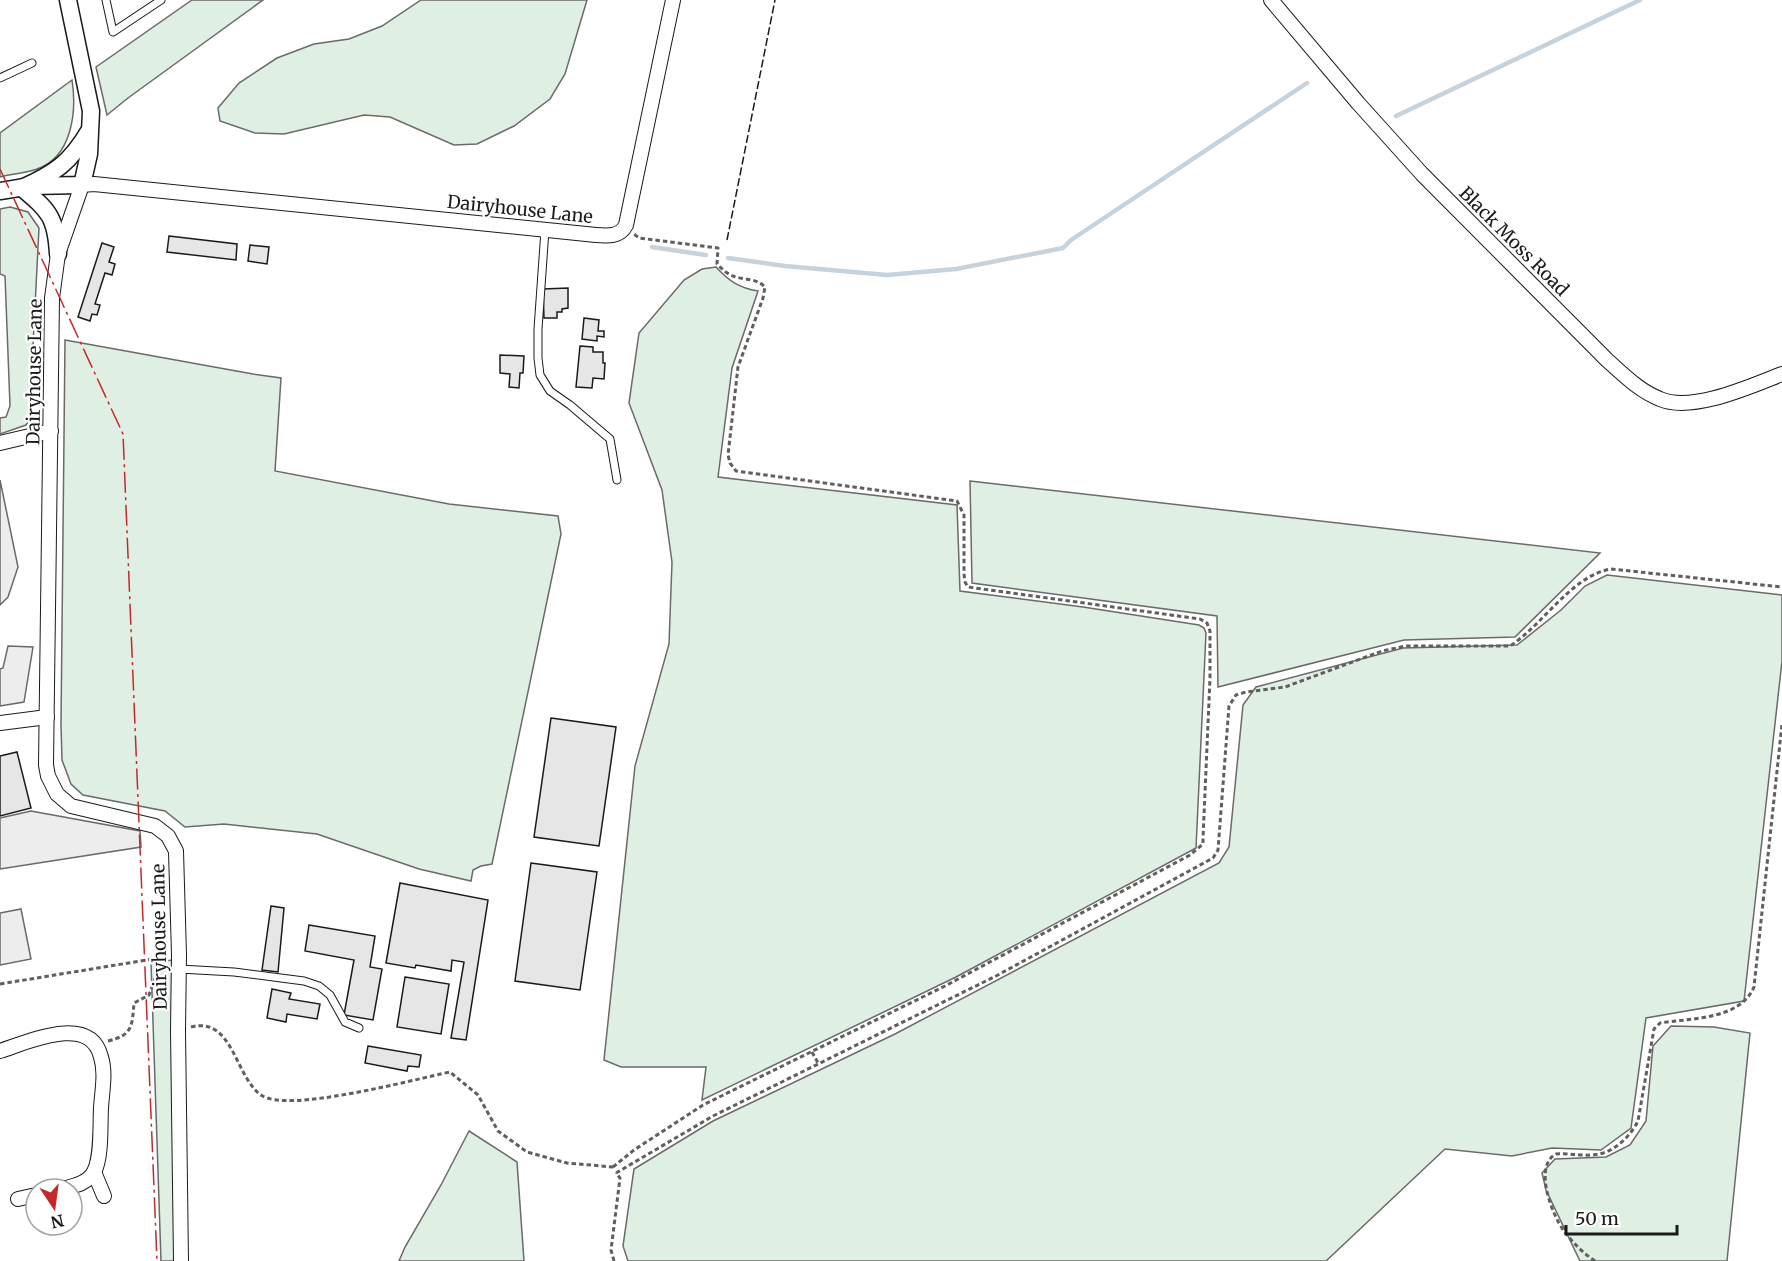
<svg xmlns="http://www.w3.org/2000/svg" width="1782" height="1261" viewBox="0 0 1782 1261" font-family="Merriweather,serif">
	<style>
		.green { fill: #e0efe3; stroke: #6a6a6a; stroke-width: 1.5 }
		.parking { fill: #ededed; stroke: #6a6a6a; stroke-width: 1.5 }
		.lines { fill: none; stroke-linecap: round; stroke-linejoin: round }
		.stream { stroke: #c6d2dc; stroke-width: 4.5 }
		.building { fill: #e6e6e6; stroke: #1a1a1a; stroke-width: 1.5 }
		.service-casing { stroke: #1a1a1a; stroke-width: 9 }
		.minor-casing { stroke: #1a1a1a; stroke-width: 16 }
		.tertiary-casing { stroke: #1a1a1a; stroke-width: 19 }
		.path { stroke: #5f5f5f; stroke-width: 3; stroke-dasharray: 4.5 3; stroke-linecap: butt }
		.service { stroke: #fff; stroke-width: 7 }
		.minor { stroke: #fff; stroke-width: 14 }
		.tertiary { stroke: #fff; stroke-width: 16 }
		.fence { stroke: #1a1a1a; stroke-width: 1.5; stroke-dasharray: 8 3; stroke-linecap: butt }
		.power { stroke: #c62828; stroke-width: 1.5; stroke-dasharray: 21 4.5 3 4.5; stroke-linecap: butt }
		.labels { text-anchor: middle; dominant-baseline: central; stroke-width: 4.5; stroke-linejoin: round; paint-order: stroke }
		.street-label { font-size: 18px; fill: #1a1a1a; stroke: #fff }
	</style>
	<rect width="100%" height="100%" fill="#fff"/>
	<g class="green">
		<polygon points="192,0 263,0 128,98 107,115 96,67"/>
		<polygon points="421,0 587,0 565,74 550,99 514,126 477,144 454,145 390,117 364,115 284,134 255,133 220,121 218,108 239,83 277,58 314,44 349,39 382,26"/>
		<path d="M72,80C77,112 72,157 37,169C26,173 12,174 0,177V133Z"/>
		<polygon points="10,207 28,212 39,228 30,405 33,415 26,425 0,434 0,418 6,417 10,406 5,276 0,274 0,209"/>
		<path d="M716,267C729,281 739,288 758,291L732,368L718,477L957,505L960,591L1083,607L1199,625L1204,628L1206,633L1196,848L956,977L702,1100L706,1067H621L604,1060L635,766L669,644L672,562L662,490L629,403L639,333L684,280L702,269Z"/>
		<polygon points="65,340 253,374 281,378 275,471 449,504 558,516 561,534 492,864 481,866 473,870 471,881 419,869 317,834 224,824 185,827 165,811 83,795 71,784 62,760 61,725"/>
		<polygon points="970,481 1600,553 1515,637 1404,640 1218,687 1217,616 972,583"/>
		<polygon points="1607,575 1782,595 1782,661 1744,1001 1646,1018 1631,1128 1601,1150 1552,1148 1512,1156 1445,1149 1326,1261 628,1261 623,1246 634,1169 713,1121 895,1034 1219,863 1229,847 1243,705 1256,687 1403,648 1517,645 1561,610 1585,586"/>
		<polygon points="172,960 175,1261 161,1261 151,963"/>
		<polygon points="1671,1026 1714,1027 1750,1033 1727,1261 1580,1261 1546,1190 1542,1173 1555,1159 1606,1157 1630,1145 1646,1121 1653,1046"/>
		<polygon points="469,1131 517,1162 524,1261 399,1261 405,1247 441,1185"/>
	</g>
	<g class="parking">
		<polygon points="0,480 18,567 8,597 0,605"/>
		<polygon points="8,646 33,647 24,702 0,706 0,669 3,668"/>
		<polygon points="31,811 140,831 141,847 0,869 0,818"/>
		<polygon points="21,909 31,959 0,965 0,913"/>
	</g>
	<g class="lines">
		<g class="stream">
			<polyline points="1396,116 1640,0"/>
			<polyline points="652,247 706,255"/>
			<polyline points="728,258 785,266 887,275 956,269 1063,248 1071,240 1307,83"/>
		</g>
	</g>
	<g class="building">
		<polygon points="169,236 237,244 236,260 167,252"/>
		<polygon points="102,243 114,247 109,262 115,264 112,275 105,273 95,304 100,305 97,315 92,314 90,321 78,317"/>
		<polygon points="250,245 269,247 267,264 248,261"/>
		<polygon points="568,288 568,308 562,309 562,312 557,312 557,318 544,318 543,289"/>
		<polygon points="584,318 599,320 598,331 604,331 604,337 597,336 597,341 582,339"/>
		<polygon points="580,346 593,347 593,352 603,352 603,363 605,363 604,379 593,378 592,388 576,387"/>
		<polygon points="500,355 524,356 523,373 520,373 519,388 509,387 510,374 500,373"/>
		<polygon points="551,718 616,727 599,846 534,837"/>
		<polygon points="17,752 31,808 0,816 0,756"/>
		<polygon points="531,863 597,872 580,990 515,981"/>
		<polygon points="400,883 488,900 466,1040 451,1038 464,962 452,960 451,971 416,965 415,968 386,963"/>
		<polygon points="271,906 284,908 278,972 262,970"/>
		<polygon points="309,925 375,936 370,967 382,969 373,1020 344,1015 354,960 305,951"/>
		<polygon points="405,977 449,984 441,1034 397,1027"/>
		<polygon points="272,989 291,993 289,999 320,1004 317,1019 287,1014 286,1022 267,1018"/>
		<polygon points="368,1046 421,1055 419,1067 408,1066 407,1071 365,1063"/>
	</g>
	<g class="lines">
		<defs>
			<g id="service">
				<polyline points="106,0 113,32 161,0"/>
				<polyline points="0,78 32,63"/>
				<polyline points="545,230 538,329 538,358 540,375 550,391 570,405 610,439 617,480"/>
				<polyline points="179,969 234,972 304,981 319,986 330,995 345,1022 359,1028"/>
			</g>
			<g id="minor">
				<path d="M1271,0L1358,103L1422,174L1607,360C1623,374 1639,391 1660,399C1692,413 1751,386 1782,374"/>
				<polyline points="0,443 51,431"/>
				<polyline points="0,723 47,717"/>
				<path d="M0,1051C28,1042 90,1013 101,1057C106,1073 102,1091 101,1108C100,1125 102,1157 94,1172C88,1183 74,1186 63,1189"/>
				<polyline points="94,1172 104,1196"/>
				<polyline points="18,1199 36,1195"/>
				<path d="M181,1261L178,1031L179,955L176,851L168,836L155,826L71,806L57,794L48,776L46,765L52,298L58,254L82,185L94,184L596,235C608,236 620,237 626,225L673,0"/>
			</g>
			<g id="tertiary">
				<polyline points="0,191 31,186 82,185 89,154 91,111 68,0"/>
				<path d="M58,254C56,217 49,211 22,188C55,173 70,163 89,131"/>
			</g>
		</defs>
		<use href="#service" class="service-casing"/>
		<use href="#minor" class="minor-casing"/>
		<use href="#tertiary" class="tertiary-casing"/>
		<g class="path">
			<polyline points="0,984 165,957"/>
			<path d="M191,1027C233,1016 235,1077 261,1095C287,1114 415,1079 450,1072L478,1095L498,1131L527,1152L567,1163L613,1167"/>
			<path d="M108,1041C133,1035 132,1026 134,1003L149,995L157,973L164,961"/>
			<polyline points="812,1052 818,1063"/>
			<path d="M613,1167L634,1150L703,1105L945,986L1190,855L1203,844V838L1210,678V631L1207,623L1200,619L968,587L965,582L964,574V515L957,501L736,471L730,463L728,455L738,367L763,298L765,287C757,278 743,280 733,276C726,273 722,269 717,264L718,248L639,238L634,234"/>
			<path d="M616,1173L713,1116L996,976L1213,858L1218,850L1229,706L1236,695L1246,692L1285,687L1382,651L1406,646H1510C1544,624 1571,576 1611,569L1782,587"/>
			<polyline points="614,1261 611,1250 620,1178 616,1173"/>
			<path d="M1595,1261C1583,1253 1573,1243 1564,1231C1552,1215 1533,1166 1556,1154C1570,1153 1586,1157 1599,1154C1616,1151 1631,1135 1638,1121L1654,1029L1660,1023C1691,1018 1740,1020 1754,987L1782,724"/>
		</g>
		<use href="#service" class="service"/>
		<use href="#minor" class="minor"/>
		<use href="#tertiary" class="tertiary"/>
		<polyline class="fence" points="727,240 775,0"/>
		<polyline class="power" points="0,169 123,434 157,1261"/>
	</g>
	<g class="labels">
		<g class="street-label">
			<text transform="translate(520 209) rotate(6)">Dairyhouse Lane</text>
			<text transform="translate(1514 241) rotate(45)">Black Moss Road</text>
			<text transform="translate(34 372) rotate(-89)">Dairyhouse Lane</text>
			<text transform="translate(159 937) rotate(-91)">Dairyhouse Lane</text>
		</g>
	</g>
	<g transform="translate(54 1207) rotate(167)"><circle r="28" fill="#ffffff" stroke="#a3a3a3" stroke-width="1.5"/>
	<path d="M0-4.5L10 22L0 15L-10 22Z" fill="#c62828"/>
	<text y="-9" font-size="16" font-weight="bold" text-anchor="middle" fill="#1a1a1a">N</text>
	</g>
	<path d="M1566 1225v9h111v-9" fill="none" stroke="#1a1a1a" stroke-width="3"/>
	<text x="1575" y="1225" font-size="18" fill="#1a1a1a" stroke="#ffffff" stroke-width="4.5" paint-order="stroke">50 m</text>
</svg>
